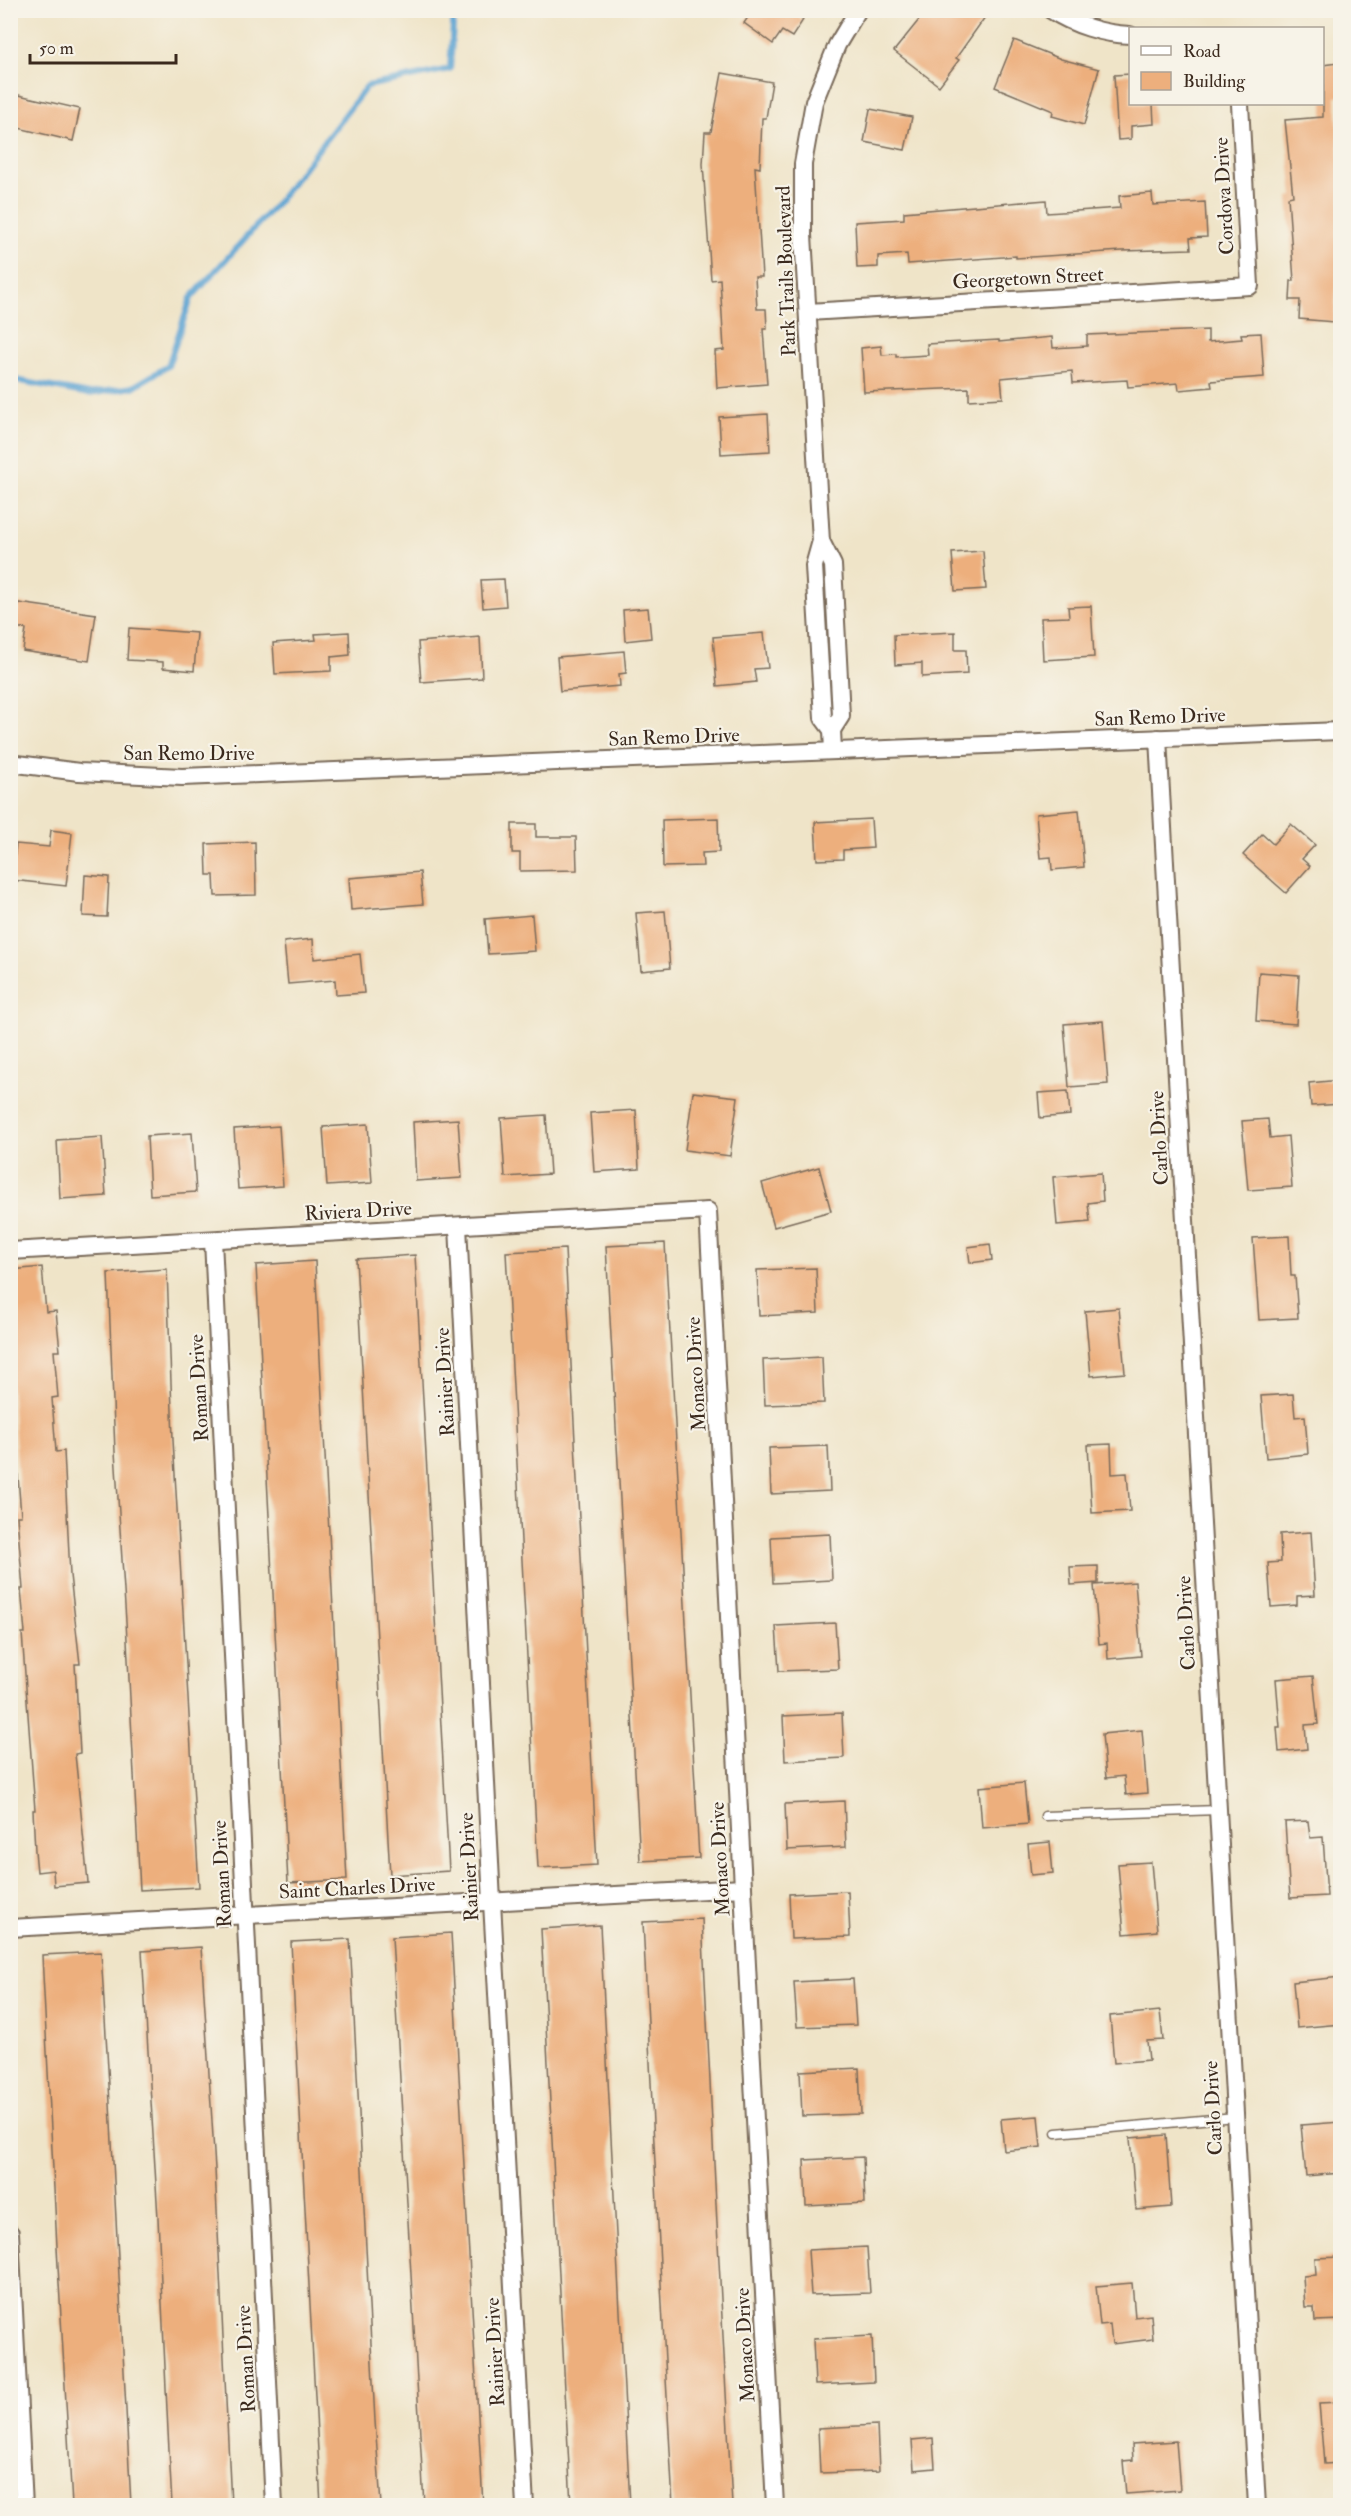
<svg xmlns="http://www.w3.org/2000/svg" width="1351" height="2516" viewBox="0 0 1351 2516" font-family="'IM FELL Double Pica',serif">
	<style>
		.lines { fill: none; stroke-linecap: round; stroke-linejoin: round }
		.stream { stroke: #5ca3d2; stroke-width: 6 }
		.building { fill: #edaf7d }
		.service-casing { stroke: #7a6b5a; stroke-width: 11 }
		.minor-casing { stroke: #7a6b5a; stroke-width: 20 }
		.service { stroke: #fff; stroke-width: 8 }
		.minor { stroke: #fff; stroke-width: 16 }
		.labels { text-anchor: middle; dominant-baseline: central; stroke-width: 4.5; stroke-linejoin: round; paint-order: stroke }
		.street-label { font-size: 20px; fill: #3b2a1e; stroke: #f7f3e8 }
	</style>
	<rect width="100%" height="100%" fill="#f7f3e8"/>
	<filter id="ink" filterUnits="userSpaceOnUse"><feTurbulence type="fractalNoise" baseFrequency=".0167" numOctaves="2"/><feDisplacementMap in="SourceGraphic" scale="12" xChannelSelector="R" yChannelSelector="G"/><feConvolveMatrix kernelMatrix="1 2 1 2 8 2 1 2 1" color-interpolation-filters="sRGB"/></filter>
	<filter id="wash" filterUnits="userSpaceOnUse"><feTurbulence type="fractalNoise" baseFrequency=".008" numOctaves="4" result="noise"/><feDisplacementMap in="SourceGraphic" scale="24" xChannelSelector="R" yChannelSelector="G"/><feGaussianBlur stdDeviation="1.35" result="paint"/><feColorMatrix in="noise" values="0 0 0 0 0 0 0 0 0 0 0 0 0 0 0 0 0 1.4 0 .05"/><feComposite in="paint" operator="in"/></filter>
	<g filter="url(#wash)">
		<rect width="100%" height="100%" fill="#efe4c8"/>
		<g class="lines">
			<polyline class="stream" points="10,379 89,394 133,387 168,366 191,298 277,203 367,86 450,69 454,10"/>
		</g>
		<g id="blocks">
			<g class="building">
				<polygon points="753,10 790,10 803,20 792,37 782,31 773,44 744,23"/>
				<polygon points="927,10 990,10 956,58 959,60 939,86 894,51"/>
				<polygon points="1014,40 1061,59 1099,69 1084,125 1052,116 1053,111 995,87"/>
				<polygon points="1337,63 1341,94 1341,97 1336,97 1341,176 1341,258 1339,258 1334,322 1299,319 1300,300 1290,300 1291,281 1294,281 1288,197 1293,196 1285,120 1323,117 1323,65"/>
				<polygon points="722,73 772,82 766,118 762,118 760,168 755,167 762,277 755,277 757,309 766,309 767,329 763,329 767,384 717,388 715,351 724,350 720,279 711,280 703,164 705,132 711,132"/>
				<polygon points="1131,74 1131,104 1153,104 1154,124 1131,126 1131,139 1118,140 1114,75"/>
				<polygon points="10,93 80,109 73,141 10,126"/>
				<polygon points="870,109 912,117 905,150 864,142"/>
				<polygon points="1152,193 1153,205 1205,202 1207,237 1190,238 1191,249 1122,251 1016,258 1016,256 908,264 907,254 878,256 878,267 857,268 855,222 904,219 904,212 1046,200 1047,213 1120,208 1119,196"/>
				<polygon points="1208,330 1208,342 1242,339 1241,334 1261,333 1264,377 1211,381 1212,387 1179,390 1178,383 1128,387 1127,380 1073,383 1072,371 1001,378 1003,398 969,400 969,388 864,392 861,348 881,346 882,355 896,354 896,357 928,355 927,344 999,340 999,342 1052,337 1053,348 1087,346 1087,335"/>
				<polygon points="768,414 770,451 721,454 719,417"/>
				<polygon points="983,551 986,589 955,591 952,553"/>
				<polygon points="504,579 506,606 483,608 481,580"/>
				<polygon points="19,603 96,614 89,661 23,651 26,629 15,627"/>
				<polygon points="1091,606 1094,657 1043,660 1041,618 1069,617 1068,607"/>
				<polygon points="648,608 651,638 625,641 623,610"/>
				<polygon points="129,628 197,633 194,671 163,668 163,662 127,660"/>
				<polygon points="349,632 350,655 331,657 331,671 275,674 273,643 316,640 315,634"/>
				<polygon points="955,632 955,650 966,650 967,674 922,677 922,663 895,665 894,635"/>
				<polygon points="764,633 768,668 754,669 756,682 717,686 713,637"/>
				<polygon points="480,637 482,678 421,682 418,642"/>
				<polygon points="624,651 626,673 619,674 620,686 560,691 557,657"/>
				<polygon points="1079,810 1084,867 1052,870 1051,857 1040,858 1036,814"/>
				<polygon points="718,818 719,852 702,853 703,866 663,867 662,820"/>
				<polygon points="871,819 873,848 843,850 843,859 817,860 815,822"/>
				<polygon points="512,824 536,824 536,837 576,837 577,870 520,871 520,853 512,853"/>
				<polygon points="1291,824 1315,845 1302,859 1310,866 1286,893 1243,855 1262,834 1273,844"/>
				<polygon points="51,830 72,833 66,886 12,880 16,844 49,847"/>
				<polygon points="255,842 256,895 215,896 214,875 207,875 206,844"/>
				<polygon points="420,872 423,904 351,910 349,878"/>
				<polygon points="85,875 109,877 107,917 83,916"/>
				<polygon points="665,911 670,968 641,971 636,913"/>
				<polygon points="532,915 535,951 488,954 485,919"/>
				<polygon points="313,939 314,959 360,954 364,993 336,995 335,980 288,984 284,942"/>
				<polygon points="1259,972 1299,975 1296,1024 1256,1021"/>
				<polygon points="1103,1021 1108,1084 1069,1087 1064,1024"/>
				<polygon points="1340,1080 1341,1104 1311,1106 1309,1083"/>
				<polygon points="1068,1091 1070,1115 1040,1118 1038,1093"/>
				<polygon points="693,1092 738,1097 730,1156 685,1150"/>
				<polygon points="636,1110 639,1169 594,1172 590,1113"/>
				<polygon points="546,1115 550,1174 505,1177 501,1118"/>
				<polygon points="458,1119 462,1178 416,1181 413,1122"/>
				<polygon points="1268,1119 1270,1138 1288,1136 1292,1187 1248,1190 1242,1121"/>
				<polygon points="368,1124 372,1183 327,1186 323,1127"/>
				<polygon points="279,1126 283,1186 238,1189 234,1129"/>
				<polygon points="192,1133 196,1192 150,1195 147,1136"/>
				<polygon points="102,1137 106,1196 60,1199 57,1140"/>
				<polygon points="819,1167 831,1211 774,1227 762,1183"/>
				<polygon points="1101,1173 1103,1201 1088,1203 1090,1222 1057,1225 1053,1177"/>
				<polygon points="1289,1236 1291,1276 1295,1276 1298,1318 1259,1320 1253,1238"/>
				<polygon points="665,1243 699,1858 640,1861 606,1246"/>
				<polygon points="990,1244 992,1260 970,1263 968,1247"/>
				<polygon points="565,1249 597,1865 538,1868 506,1252"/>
				<polygon points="415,1255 449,1871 390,1875 356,1259"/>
				<polygon points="315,1261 347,1880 288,1883 256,1265"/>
				<polygon points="42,1267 46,1312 56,1311 60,1351 54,1351 58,1397 52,1398 56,1452 64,1451 70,1575 80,1664 75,1664 80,1753 75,1754 88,1883 54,1886 53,1870 37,1872 35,1851 33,1810 35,1810 22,1633 25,1633 21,1589 23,1589 17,1516 21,1516 10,1371 11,1270"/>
				<polygon points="816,1268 818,1313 759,1316 757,1270"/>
				<polygon points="167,1269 173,1440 199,1887 140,1890 126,1621 115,1452 108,1273"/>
				<polygon points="1119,1308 1125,1373 1091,1376 1085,1311"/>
				<polygon points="822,1357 824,1403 765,1405 763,1360"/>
				<polygon points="1293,1394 1295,1417 1305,1416 1308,1454 1266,1458 1261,1396"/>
				<polygon points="1111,1444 1112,1474 1127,1473 1130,1511 1092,1513 1088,1445"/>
				<polygon points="828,1446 830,1491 771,1494 769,1448"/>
				<polygon points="1311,1532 1315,1595 1297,1596 1297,1605 1271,1607 1268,1563 1281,1562 1280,1534"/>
				<polygon points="830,1534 832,1580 773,1583 771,1537"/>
				<polygon points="1098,1566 1098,1583 1071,1585 1070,1567"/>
				<polygon points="1135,1582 1141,1656 1108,1659 1107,1643 1099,1644 1094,1585"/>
				<polygon points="835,1623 838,1669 779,1671 776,1626"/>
				<polygon points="1313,1676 1318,1724 1305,1725 1307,1749 1279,1752 1277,1727 1280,1727 1276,1679"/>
				<polygon points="842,1713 844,1758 785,1761 783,1716"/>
				<polygon points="1142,1730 1147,1793 1126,1795 1124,1776 1106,1778 1102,1734"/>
				<polygon points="1024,1783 1028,1824 982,1828 979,1787"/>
				<polygon points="844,1801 846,1847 787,1850 785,1804"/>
				<polygon points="1308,1821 1310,1838 1323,1837 1327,1896 1290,1898 1285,1822"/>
				<polygon points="1050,1842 1053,1873 1031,1875 1028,1844"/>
				<polygon points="1151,1862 1157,1931 1124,1934 1118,1864"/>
				<polygon points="848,1891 850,1937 791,1939 789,1894"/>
				<polygon points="702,1919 717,2224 732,2505 673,2505 663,2324 643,1922"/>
				<polygon points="600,1925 630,2505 571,2505 541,1929"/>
				<polygon points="451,1933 483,2505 424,2505 392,1937"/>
				<polygon points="350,1939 375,2421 381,2505 321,2505 312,2342 291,1942"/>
				<polygon points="201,1947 215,2169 231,2505 172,2505 168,2431 158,2218 142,1951"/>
				<polygon points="101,1952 109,2085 131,2505 72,2505 58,2266 42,1955"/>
				<polygon points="1341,1977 1341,2024 1297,2028 1293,1982"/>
				<polygon points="853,1979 856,2025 797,2027 794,1982"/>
				<polygon points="1160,2011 1163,2040 1147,2041 1149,2060 1114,2063 1110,2016"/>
				<polygon points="859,2068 861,2114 802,2116 800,2071"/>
				<polygon points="1038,2116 1041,2147 1004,2151 1001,2119"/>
				<polygon points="1341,2122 1341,2173 1306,2176 1301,2125"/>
				<polygon points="1166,2135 1171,2207 1136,2210 1130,2138"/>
				<polygon points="863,2157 865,2203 806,2206 804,2160"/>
				<polygon points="867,2247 870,2293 811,2295 808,2250"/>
				<polygon points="1341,2257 1341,2320 1315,2321 1314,2307 1305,2307 1303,2276 1316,2275 1315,2258"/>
				<polygon points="1132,2283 1135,2317 1151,2315 1153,2339 1112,2344 1110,2324 1100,2325 1096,2286"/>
				<polygon points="872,2336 874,2382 815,2385 813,2339"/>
				<polygon points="1341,2402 1341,2463 1324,2464 1319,2403"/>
				<polygon points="877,2425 879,2471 820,2473 818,2428"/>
				<polygon points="933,2438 935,2468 914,2470 912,2440"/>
				<polygon points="1176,2441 1180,2490 1126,2494 1123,2461 1133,2460 1132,2444"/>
			</g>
		</g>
	</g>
	<g filter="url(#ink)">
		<use href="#blocks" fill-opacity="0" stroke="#7a6b5a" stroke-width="1.5"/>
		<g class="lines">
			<defs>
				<g id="service">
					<polyline points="1045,1816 1218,1810"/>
					<polyline points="1056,2133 1235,2117"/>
				</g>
				<g id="minor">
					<path d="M1051,10C1074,25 1103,34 1130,35"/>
					<polyline points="808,312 1250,286 1240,104"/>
					<polyline points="821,541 833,565 841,716 832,730"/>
					<polyline points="1158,738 1257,2506"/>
					<polyline points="833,751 832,730 823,718 814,566 821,541 803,235 803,164 814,102 837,45 858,10"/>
					<polyline points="10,763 79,772 182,777 1340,731"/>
					<polyline points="458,1226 492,1902 525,2506"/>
					<polyline points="213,1240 274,2506"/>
					<polyline points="10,1251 708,1211 775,2506"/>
					<polyline points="10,1928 743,1888"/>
					<polyline points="10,2233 24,2506"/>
				</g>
			</defs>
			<use href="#service" class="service-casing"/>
			<use href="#minor" class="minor-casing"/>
			<use href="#service" class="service"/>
			<use href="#minor" class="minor"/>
		</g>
	</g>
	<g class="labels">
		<g class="street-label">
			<text transform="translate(1224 196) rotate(-93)">Cordova Drive</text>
			<text transform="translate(786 271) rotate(-92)">Park Trails Boulevard</text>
			<text transform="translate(1028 278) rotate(-3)">Georgetown Street</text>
			<text transform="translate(1160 717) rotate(-2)">San Remo Drive</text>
			<text transform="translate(674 737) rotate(-2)">San Remo Drive</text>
			<text x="189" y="753">San Remo Drive</text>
			<text transform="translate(1159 1138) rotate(-93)">Carlo Drive</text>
			<text transform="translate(358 1211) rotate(-3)">Riviera Drive</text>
			<text transform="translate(696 1374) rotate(-93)">Monaco Drive</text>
			<text transform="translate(445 1382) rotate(-93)">Rainier Drive</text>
			<text transform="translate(199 1388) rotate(-93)">Roman Drive</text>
			<text transform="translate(1186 1623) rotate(-93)">Carlo Drive</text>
			<text transform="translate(720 1859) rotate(-93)">Monaco Drive</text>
			<text transform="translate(469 1867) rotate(-93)">Rainier Drive</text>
			<text transform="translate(222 1874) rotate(-93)">Roman Drive</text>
			<text transform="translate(357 1888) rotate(-3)">Saint Charles Drive</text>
			<text transform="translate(1213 2108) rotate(-93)">Carlo Drive</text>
			<text transform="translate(745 2345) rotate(-93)">Monaco Drive</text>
			<text transform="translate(495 2352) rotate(-93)">Rainier Drive</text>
			<text transform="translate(246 2359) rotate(-93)">Roman Drive</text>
		</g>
	</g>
	<rect width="1351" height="2516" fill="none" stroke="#f7f3e8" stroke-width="36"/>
	<rect x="1129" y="27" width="195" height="78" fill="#f7f3e8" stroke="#aca397" stroke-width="1.5"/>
	<rect x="1141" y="46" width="30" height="9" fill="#ffffff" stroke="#aca397" stroke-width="1.5"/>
	<text x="1183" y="57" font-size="18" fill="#3b2a1e">Road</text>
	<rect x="1141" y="72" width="30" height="18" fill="#edaf7d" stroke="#aca397" stroke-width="1.5"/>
	<text x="1183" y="87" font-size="18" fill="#3b2a1e">Building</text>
	<path d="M30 54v9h146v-9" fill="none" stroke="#3b2a1e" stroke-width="3"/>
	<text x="39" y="54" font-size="18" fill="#3b2a1e" stroke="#f7f3e8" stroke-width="4.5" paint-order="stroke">50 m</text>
</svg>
